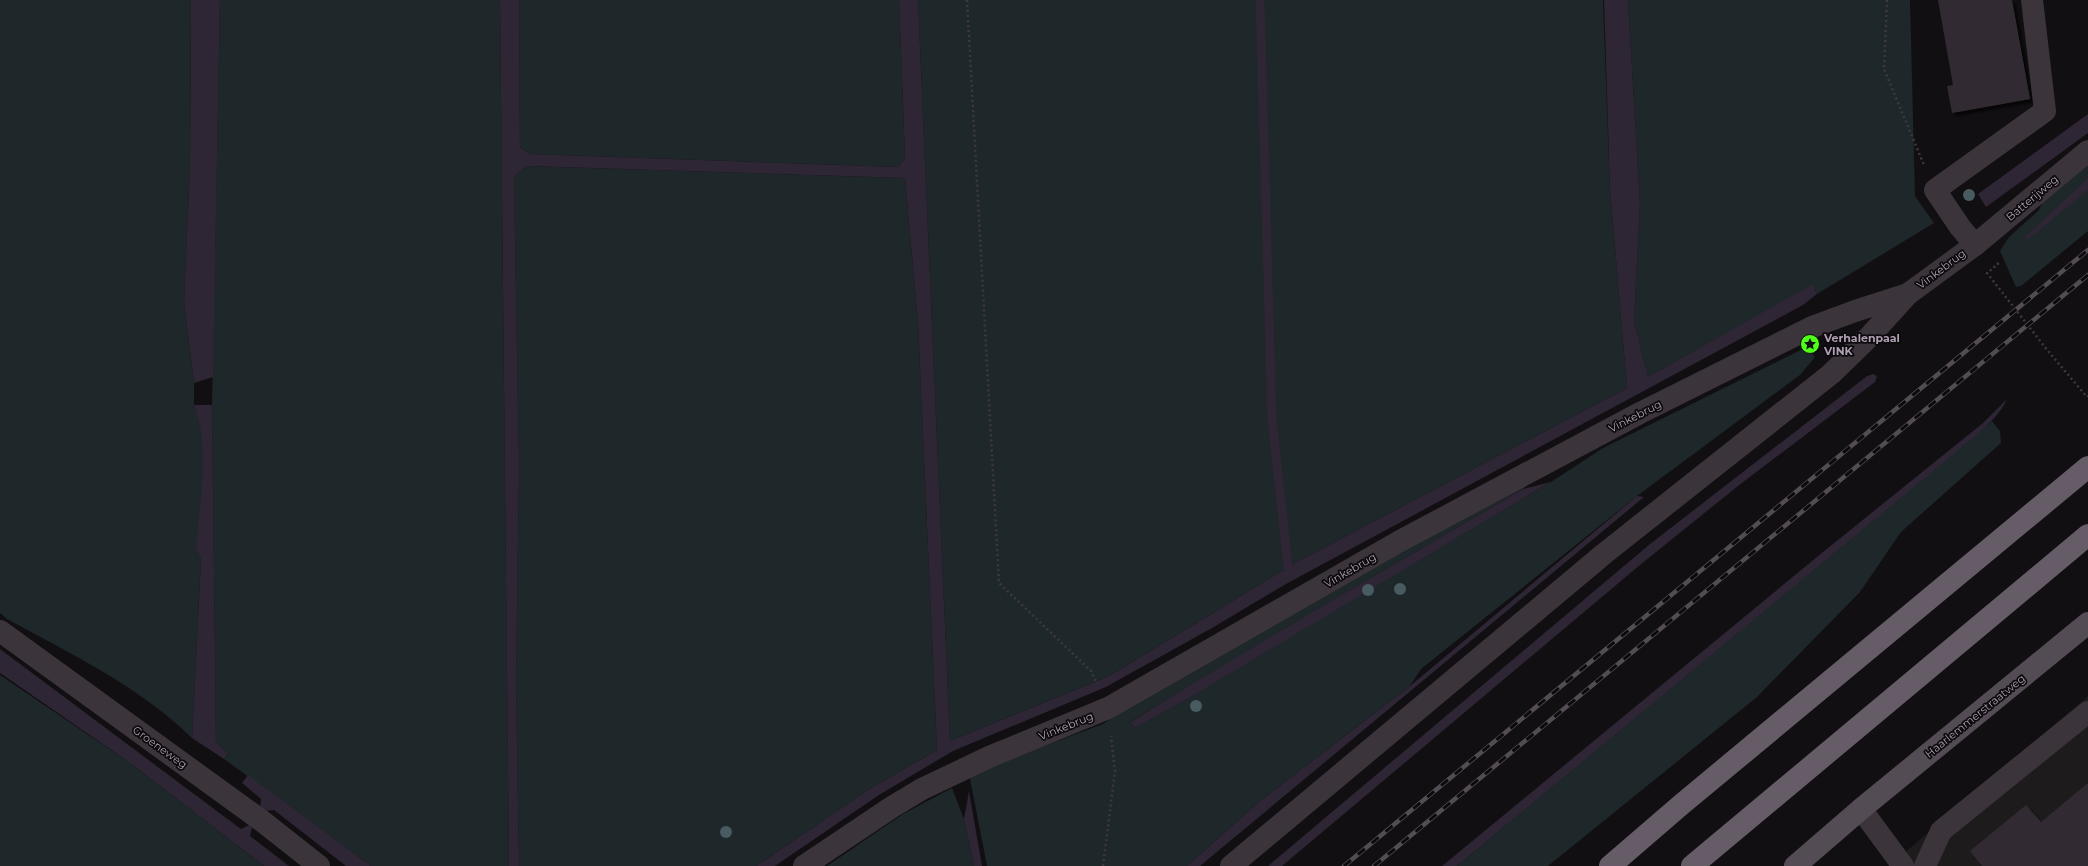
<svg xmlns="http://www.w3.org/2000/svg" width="2088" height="866" viewBox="0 0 2088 866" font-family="Montserrat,sans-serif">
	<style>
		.built { fill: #1e1b1d }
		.green { fill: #1e2729 }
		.water { fill: #2e2535 }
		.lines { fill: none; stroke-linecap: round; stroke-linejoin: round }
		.stream { stroke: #2e2535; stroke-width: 9 }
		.building { fill: #302c30; filter: url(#shadow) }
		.path { stroke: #3e383f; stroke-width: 2.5; stroke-dasharray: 2 3; stroke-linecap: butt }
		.minor { stroke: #3b343b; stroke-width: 22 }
		.major { stroke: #544c55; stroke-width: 22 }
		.highway { stroke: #655c67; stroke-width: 22 }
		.rail-casing { stroke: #544c55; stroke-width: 4.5 }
		.rail { stroke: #0c0a0c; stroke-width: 3; stroke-dasharray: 9; stroke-linecap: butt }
		.tree { fill: #475b60 }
		.labels { text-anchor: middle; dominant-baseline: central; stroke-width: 3.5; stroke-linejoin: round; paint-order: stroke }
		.street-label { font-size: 11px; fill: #af9fb3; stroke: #0c0a0c }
		.poi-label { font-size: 11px; font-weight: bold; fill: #af9fb3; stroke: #0c0a0c; text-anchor: start }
	</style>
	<defs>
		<filter id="shadow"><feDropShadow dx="3.5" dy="3.5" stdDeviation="1" flood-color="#0009"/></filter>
	</defs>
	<rect width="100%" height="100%" fill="#110f11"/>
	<polygon class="built" points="2088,696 2088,866 1889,866"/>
	<g class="green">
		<path d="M0,0H191L190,165L184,301L194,383V405L199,419L204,447L201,558L192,738C139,686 71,654 7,619L0,613Z"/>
		<polygon points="220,0 500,0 509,866 371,866 224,759 228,753 216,743 212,405"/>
		<polygon points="519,0 899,0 905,158 898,167 530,154 520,147"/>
		<polygon points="918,0 1603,0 1610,189 1627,388 1295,563 1109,676 950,741"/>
		<polygon points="1628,0 1910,0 1915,196 1934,223 1817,294 1813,285 1648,377 1634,321 1640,203"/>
		<polygon points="2088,160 2088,231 2021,286 2016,287 2000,251 2009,237 2039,210 2044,199"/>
		<polygon points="527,166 905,178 918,323 937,750 871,788 756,866 519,866 516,682 519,466 514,177"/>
		<path d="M1807,347L1815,357L1800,375L1637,496L1421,669L1410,686L1260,801L1187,866H987L969,774L1103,724L1146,694L1542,469L1523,489C1392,566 1261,642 1132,721L1135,728L1551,482L1603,448Z"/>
		<polygon points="1992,421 2000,431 2001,443 1901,532 1860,592 1757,697 1548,866 1457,866"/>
		<polygon points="0,675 130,763 264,866 0,866"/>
		<polygon points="952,788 964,819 974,866 827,866 903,814"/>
	</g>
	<g class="water">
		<polygon points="191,0 220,0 213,377 194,383 184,301 190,165"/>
		<polygon points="500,0 519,0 520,147 530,154 898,167 905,158 899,0 918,0 950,741 1109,676 1295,563 1627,388 1610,189 1604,0 1628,0 1640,203 1634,321 1648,377 1813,284 1817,294 1803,305 1286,584 1212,628 1106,687 953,751 879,795 775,866 756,866 871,788 937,750 918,323 905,178 527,166 514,177 519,466 516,682 519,866 509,866"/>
		<polygon points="2088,114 2088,133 1986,207 1978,194"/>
		<polygon points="2088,178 2088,190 2030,238 2024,239 2026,236"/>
		<polygon points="1874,374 1877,377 1875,382 1738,486 1640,565 1282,866 1268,866 1650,544 1867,376"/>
		<path d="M2007,399C2000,415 1986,426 1973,438L1457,866H1442L1823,552L1983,423Z"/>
		<path d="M194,405H212L216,743L228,753L224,759L192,738L201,558L196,549C199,502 211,451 194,405Z"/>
		<path d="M1551,482L1192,696L1135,728L1131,722C1260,641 1392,566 1523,489Z"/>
		<polygon points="1637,496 1644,497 1200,866 1187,866 1260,801 1410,686"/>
		<polygon points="0,649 241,829 249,825 252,827 250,836 289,866 264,866 130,763 0,673"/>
		<polygon points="248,775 371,866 346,866 274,810 265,811 260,808 261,799 242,783"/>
		<polygon points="969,791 982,866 974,866 964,819"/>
	</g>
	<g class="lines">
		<polyline class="stream" points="1260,0 1272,419 1289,576"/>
	</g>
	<g class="building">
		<polygon points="1938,0 2012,0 2030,99 1952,113 1947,86 1953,85"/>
		<polygon points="2088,783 2088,866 1982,866 1970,851 2026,805 2041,822"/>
	</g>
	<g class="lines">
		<g class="path">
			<polyline points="967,0 999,583 1091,671 1097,684"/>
			<polyline points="1887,0 1884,69 1924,165"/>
			<polyline points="1997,263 1998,264 1987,273 2048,351 2087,397 2088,396"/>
			<polyline points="1103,866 1115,771 1111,736"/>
		</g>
		<g class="minor">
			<polyline points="1975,245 1960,227 1935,190 2045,111 2032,0"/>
			<polyline points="0,631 262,821 319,866"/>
			<polyline points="1861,809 1903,866"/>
			<polyline points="804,866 892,807 922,789 989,757 1108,708 1400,541 1640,413 1812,327 1855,311 1908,294"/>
			<polyline points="1231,866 1605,553 1831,374 1869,337 1908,294 1975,245 2088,151"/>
			<polyline points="1925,866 1941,831 2088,712"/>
		</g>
		<polyline class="major" points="1795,866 1861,809 2088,623"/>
		<g class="highway">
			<polyline points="1610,866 1682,804 2088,467"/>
			<polyline points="1692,866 2088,535"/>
		</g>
		<defs>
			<g id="rail">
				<polyline points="1344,866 2088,250"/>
				<polyline points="1374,866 2088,275"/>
			</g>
		</defs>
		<use href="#rail" class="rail-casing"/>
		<use href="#rail" class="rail"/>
	</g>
	<g class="tree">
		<circle cx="1969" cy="195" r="6"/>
		<circle cx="1400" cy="589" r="6"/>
		<circle cx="1368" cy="590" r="6"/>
		<circle cx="1196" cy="706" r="6"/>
		<circle cx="726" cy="832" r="6"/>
	</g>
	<defs>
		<symbol id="sight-disc" viewBox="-11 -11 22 22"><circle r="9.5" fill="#50ff19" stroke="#0c0a0c"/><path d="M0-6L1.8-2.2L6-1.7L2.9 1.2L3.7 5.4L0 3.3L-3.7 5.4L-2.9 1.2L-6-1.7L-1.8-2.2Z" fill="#111"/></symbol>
	</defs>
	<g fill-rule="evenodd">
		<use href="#sight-disc" x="1799" y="333" width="22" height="22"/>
	</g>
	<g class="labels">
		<g class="street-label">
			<text transform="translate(2032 198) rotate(-40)">Batterijweg</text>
			<text transform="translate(1941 269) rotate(-37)">Vinkebrug</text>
			<text transform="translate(1635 416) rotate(-27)">Vinkebrug</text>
			<text transform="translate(1350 570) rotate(-30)">Vinkebrug</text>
			<text transform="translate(1975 716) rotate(-39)">Haarlemmerstraatweg</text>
			<text transform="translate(1066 726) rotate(-22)">Vinkebrug</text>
			<text transform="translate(160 747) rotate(36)">Groeneweg</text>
		</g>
		<g class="poi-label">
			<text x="1824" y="338">Verhalenpaal<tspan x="1824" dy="13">VINK</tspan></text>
		</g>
	</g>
</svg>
